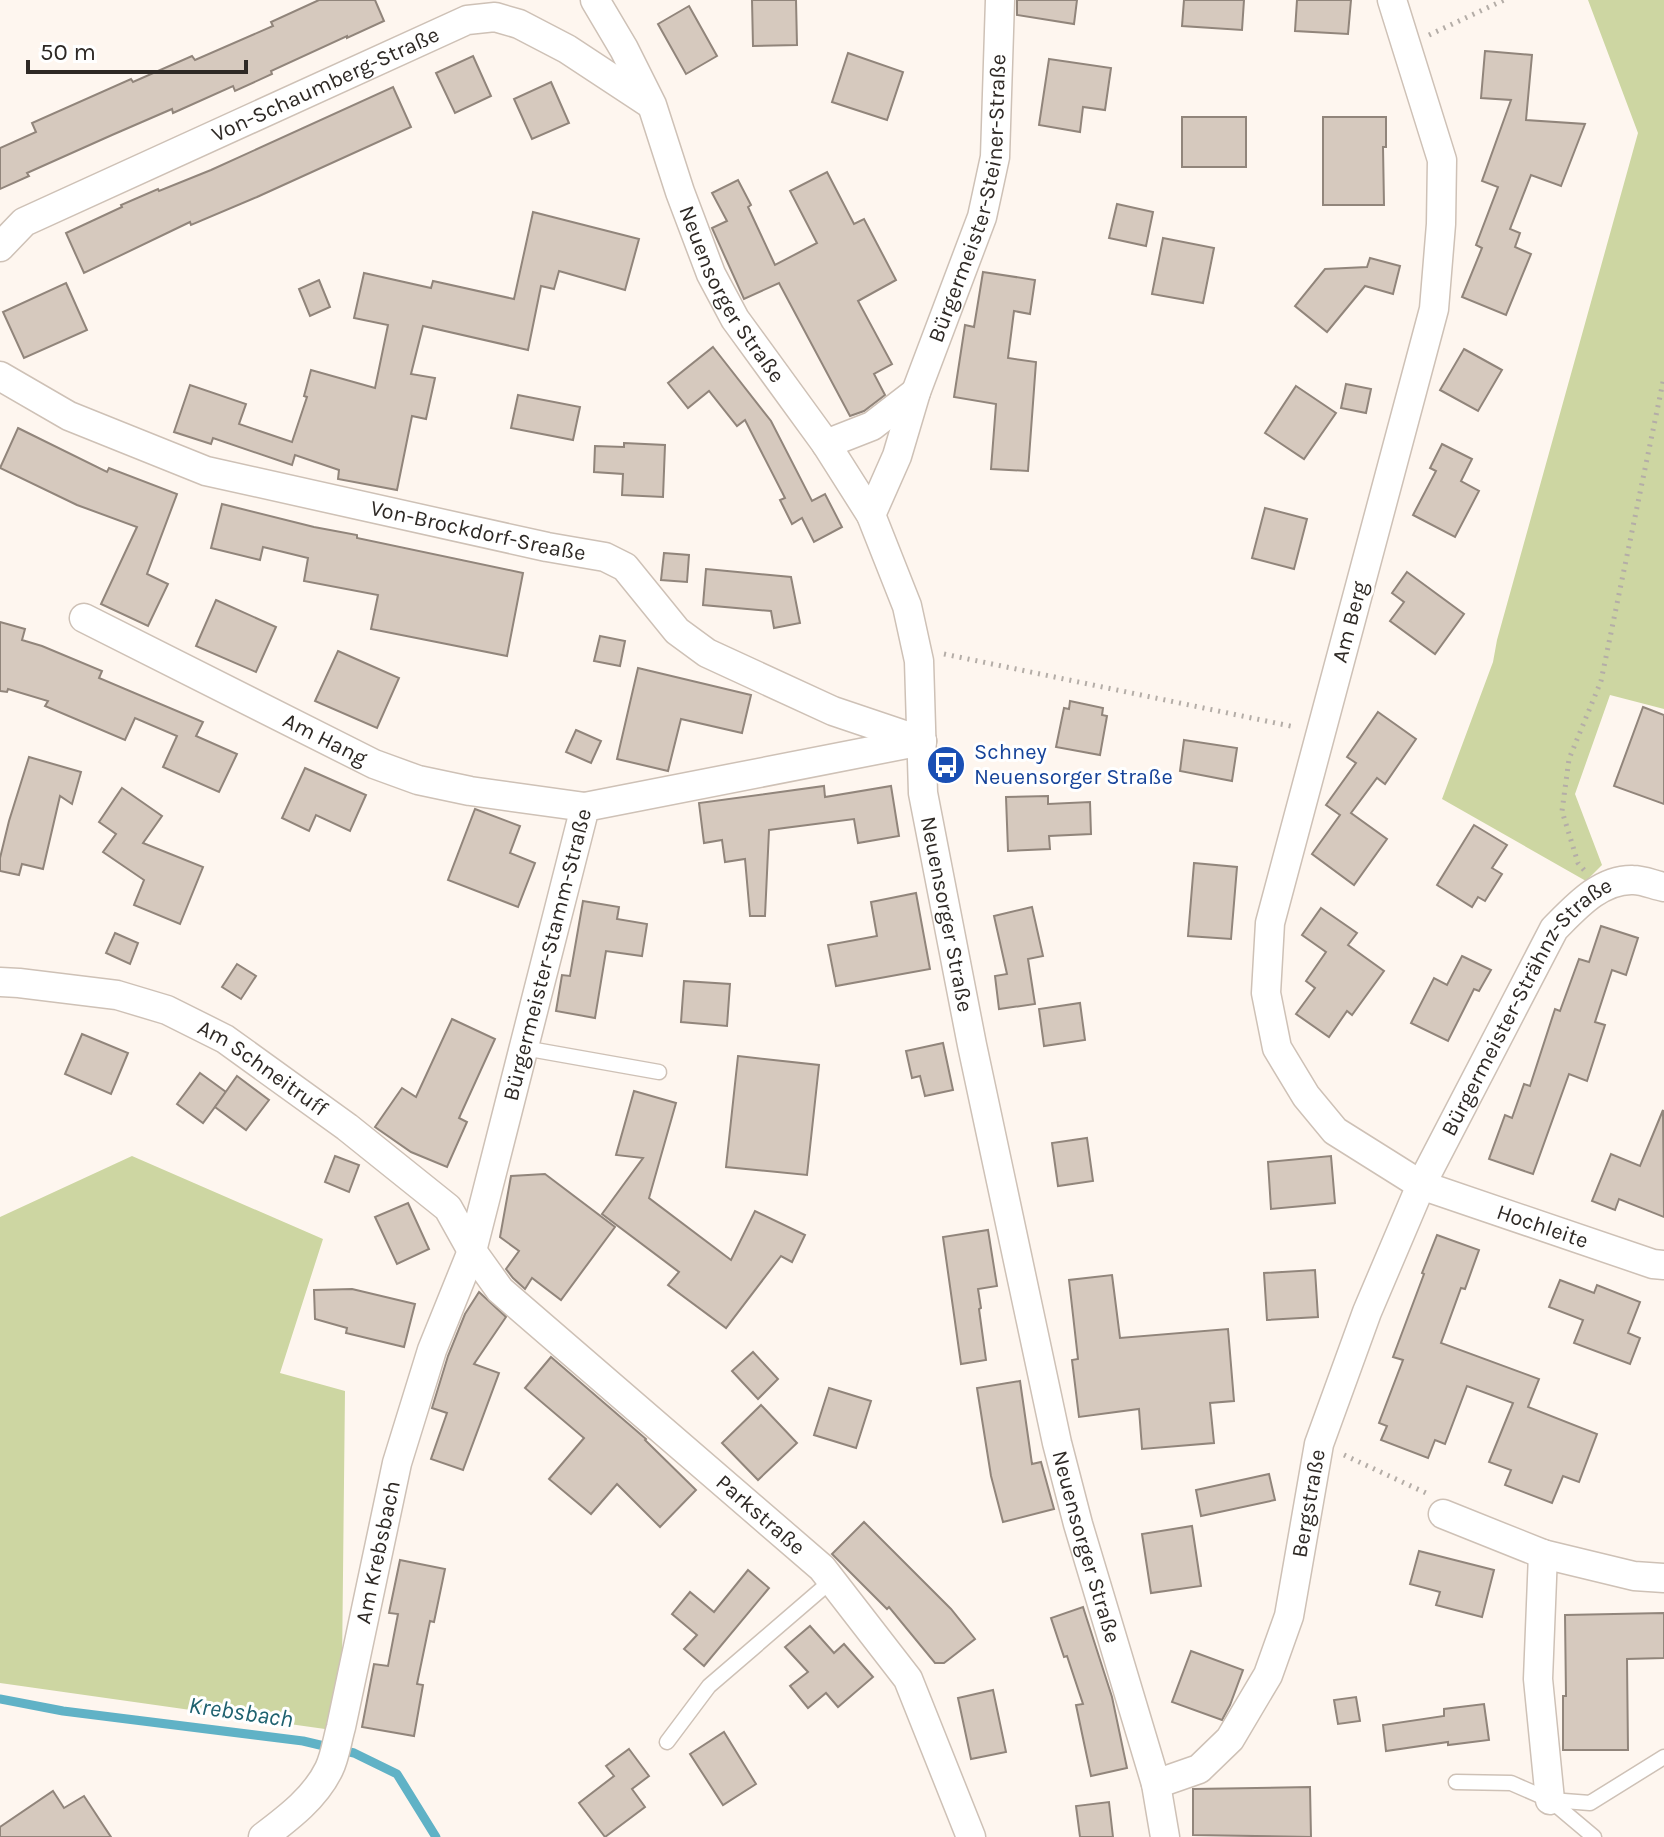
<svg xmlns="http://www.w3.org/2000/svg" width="1664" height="1837" viewBox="0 0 1664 1837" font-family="Karla,sans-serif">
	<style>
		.green { fill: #cdd6a2 }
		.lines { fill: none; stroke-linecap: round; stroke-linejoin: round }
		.stream { stroke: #60b2c6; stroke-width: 9 }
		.building { fill: #d6c9be; stroke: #91857b; stroke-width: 2 }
		.lane-casing { stroke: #cec1b6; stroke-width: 17 }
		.street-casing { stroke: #cec1b6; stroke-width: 31 }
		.path { stroke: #b4ada7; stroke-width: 5; stroke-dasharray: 2 6; stroke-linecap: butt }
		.lane { stroke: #fff; stroke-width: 14 }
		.street { stroke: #fff; stroke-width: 28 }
		.labels { text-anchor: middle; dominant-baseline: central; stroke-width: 6; stroke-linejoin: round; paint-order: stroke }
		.street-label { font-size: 22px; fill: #2e2925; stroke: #fff }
		.transit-label { font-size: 22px; fill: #164399; stroke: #fff; text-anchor: start }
		.water-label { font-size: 24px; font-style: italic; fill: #1e616f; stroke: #fff }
	</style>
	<rect width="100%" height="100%" fill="#fef6ef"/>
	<g class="green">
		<polygon points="1588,0 1664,0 1664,709 1610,695 1575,794 1602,865 1586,881 1442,799 1493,662 1497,640 1638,133"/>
		<polygon points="132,1156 323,1239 280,1373 345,1391 342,1666 325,1729 0,1683 0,1217"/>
	</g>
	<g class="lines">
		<polyline class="stream" points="0,1699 63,1711 303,1741 354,1753 397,1774 436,1837"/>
	</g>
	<g class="building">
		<polygon points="319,0 375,0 384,21 347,38 347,36 271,71 272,74 235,91 233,86 173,113 172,109 112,135 27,173 29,176 0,189 0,148 36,132 32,123 131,79 133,82 192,56 195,60 273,26 271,22"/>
		<polygon points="752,0 796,0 797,45 753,46"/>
		<polygon points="1017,0 1077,0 1074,24 1017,15"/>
		<polygon points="1184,0 1244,0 1242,30 1182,26"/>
		<polygon points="1297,0 1351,0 1348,34 1295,31"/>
		<polygon points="689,6 717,56 686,74 658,24"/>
		<polygon points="1485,51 1532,55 1526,120 1585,124 1561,186 1531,175 1510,229 1520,233 1515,247 1531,254 1506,315 1462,297 1482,248 1476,245 1498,187 1482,181 1511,100 1481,98"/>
		<polygon points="848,53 903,72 887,120 832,102"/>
		<polygon points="473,56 491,96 455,113 436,73"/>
		<polygon points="1049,59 1111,68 1105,110 1083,107 1080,132 1039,125"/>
		<polygon points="551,82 569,123 532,139 514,99"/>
		<polygon points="393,87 411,127 257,197 191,225 190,222 84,273 66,233 122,207 121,205 158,189 159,191 211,170"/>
		<rect x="1182" y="117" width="64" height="50"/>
		<polygon points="1323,117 1386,117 1386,147 1383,147 1384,205 1323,205"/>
		<polygon points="827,172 854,224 864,219 896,280 858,301 892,364 874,374 885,395 864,411 850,416 779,283 744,299 712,228 727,221 712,193 738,180 751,205 748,207 775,265 817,243 790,191"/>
		<polygon points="1117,204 1153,212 1146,246 1109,238"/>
		<polygon points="533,212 639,239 625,290 559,271 554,289 541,286 528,350 423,326 411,374 435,378 426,419 412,416 397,490 338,479 339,470 295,455 292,465 213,438 211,444 174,432 190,385 246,404 239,424 292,442 307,397 304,396 311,370 375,388 388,325 354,318 364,273 431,288 433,281 514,299"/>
		<polygon points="1163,238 1214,248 1203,303 1152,294"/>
		<polygon points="1370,258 1400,266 1393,294 1365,286 1327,332 1295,306 1325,269 1367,267"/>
		<polygon points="983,272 1035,280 1030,314 1014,311 1008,358 1036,362 1028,471 991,469 996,404 954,397 965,325 974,327"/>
		<polygon points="319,280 330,307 310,316 299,289"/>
		<polygon points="66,283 87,330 24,358 3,312"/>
		<polygon points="713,347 771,421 812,501 825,494 842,527 814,542 802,518 792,524 780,500 785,498 745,420 737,426 709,391 688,408 668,383"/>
		<polygon points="1464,349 1502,370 1478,411 1440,390"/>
		<polygon points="1346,384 1371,389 1366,413 1341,408"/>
		<polygon points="1296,386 1336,413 1304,459 1265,433"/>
		<polygon points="518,395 580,407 573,440 511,428"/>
		<polygon points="18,428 107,472 109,468 177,494 147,574 168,584 148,626 101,604 137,527 77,505 0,468"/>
		<polygon points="624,443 665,445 663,497 622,495 623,474 594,472 595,446 624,447"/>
		<polygon points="1442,444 1472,459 1461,481 1479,491 1455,537 1413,515 1436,471 1430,468"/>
		<polygon points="222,504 314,527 357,535 357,538 523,573 507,656 371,629 378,595 304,581 308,558 263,547 260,560 211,548"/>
		<polygon points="1265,508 1307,519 1294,569 1252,558"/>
		<polygon points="664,553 689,555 687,582 661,580"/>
		<polygon points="706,569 791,577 800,623 774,628 771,611 703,605"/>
		<polygon points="1407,572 1464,614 1435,654 1390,621 1404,602 1392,593"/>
		<polygon points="216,600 276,627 256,672 196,646"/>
		<polygon points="0,622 25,629 22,640 42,646 102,671 99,678 203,722 196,736 237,754 219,792 163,767 177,736 135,718 125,740 45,706 48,701 8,689 7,692 0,691"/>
		<polygon points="600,636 625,641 620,666 594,661"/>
		<polygon points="338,651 399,678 377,728 315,701"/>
		<polygon points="638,668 751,695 742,733 681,719 668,771 617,759"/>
		<polygon points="1070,701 1103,708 1102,715 1107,716 1100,755 1056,747 1064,708 1069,709"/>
		<polygon points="1643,707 1664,715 1664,804 1614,786"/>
		<polygon points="1378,712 1416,739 1385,784 1377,778 1351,813 1387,839 1354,885 1312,854 1340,815 1326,805 1356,763 1347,757"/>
		<polygon points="576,730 601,741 591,763 566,752"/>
		<polygon points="1184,740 1237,748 1232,781 1180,771"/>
		<polygon points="29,757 81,772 72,804 60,796 43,869 22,864 19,875 0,871 0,858 9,821"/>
		<polygon points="305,768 366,795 350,831 316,815 309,831 282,818"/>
		<polygon points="824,786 825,797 891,786 899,836 858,843 854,819 769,830 765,916 750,916 745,859 725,862 722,840 704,843 699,803"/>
		<polygon points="122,788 162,816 143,843 203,867 180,924 134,905 144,880 103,852 116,834 99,822"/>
		<polygon points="1048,796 1048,804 1090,802 1091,834 1049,836 1050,849 1008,851 1006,797"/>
		<polygon points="475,809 520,826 510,853 535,863 518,907 448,880"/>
		<polygon points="1474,825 1507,845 1492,868 1502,874 1485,901 1478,897 1472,907 1437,885"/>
		<polygon points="1194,863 1237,867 1231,939 1188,936"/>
		<polygon points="916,893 930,969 836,986 828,945 877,936 871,902"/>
		<polygon points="583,901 619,907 617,919 647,924 642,956 606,951 595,1018 556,1011 562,975 570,976"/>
		<polygon points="1032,907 1043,956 1028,959 1035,1004 999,1009 995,976 1007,974 994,916"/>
		<polygon points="1321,908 1357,933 1348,945 1384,971 1352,1015 1347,1011 1329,1037 1296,1014 1315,988 1306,981 1326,952 1302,935"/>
		<polygon points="1601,926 1638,938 1626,975 1612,970 1595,1022 1605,1025 1587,1081 1569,1074 1533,1174 1489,1159 1505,1115 1512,1118 1524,1084 1530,1086 1555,1009 1560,1011 1579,959 1589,962"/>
		<polygon points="115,933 138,943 130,964 106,953"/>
		<polygon points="1462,956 1491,970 1479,991 1474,989 1448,1041 1411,1023 1434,978 1447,985"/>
		<polygon points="237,964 256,976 241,999 222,987"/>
		<polygon points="684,981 730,984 727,1026 681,1022"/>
		<polygon points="1080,1003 1085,1040 1044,1046 1039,1009"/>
		<polygon points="452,1019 495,1039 459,1118 467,1122 447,1167 411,1152 375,1127 402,1088 416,1097"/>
		<polygon points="82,1034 128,1053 111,1094 65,1074"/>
		<polygon points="943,1043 953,1090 925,1096 920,1076 912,1078 906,1051"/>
		<polygon points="738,1056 819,1065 807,1175 726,1167"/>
		<polygon points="200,1073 226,1092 203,1123 177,1104"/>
		<polygon points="237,1076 269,1100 246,1130 215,1107"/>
		<polygon points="634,1091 676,1103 649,1198 731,1260 755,1211 805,1235 792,1262 781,1256 726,1328 668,1285 679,1272 602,1214 643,1158 616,1155"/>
		<polygon points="1663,1110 1664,1217 1619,1199 1615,1210 1592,1201 1611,1154 1640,1166"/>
		<polygon points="1087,1138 1093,1181 1058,1186 1052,1143"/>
		<polygon points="335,1156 359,1165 349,1192 325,1182"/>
		<polygon points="1331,1156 1335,1203 1271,1209 1268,1162"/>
		<polygon points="545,1174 615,1227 561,1300 532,1278 525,1289 513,1278 506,1269 519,1251 500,1237 511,1176"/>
		<polygon points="408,1203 429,1249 397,1264 375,1217"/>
		<polygon points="988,1230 997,1286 978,1289 981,1308 979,1309 986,1360 961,1364 943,1237"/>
		<polygon points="1437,1235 1479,1250 1465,1289 1461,1288 1441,1343 1539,1379 1528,1407 1597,1434 1579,1482 1563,1476 1552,1503 1505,1485 1511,1470 1489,1462 1513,1403 1467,1386 1445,1444 1435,1440 1428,1458 1381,1440 1387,1426 1379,1423 1403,1360 1393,1357 1424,1274 1422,1273"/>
		<polygon points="1315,1270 1318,1317 1267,1320 1264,1273"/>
		<polygon points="1112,1275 1120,1338 1228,1329 1234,1401 1210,1403 1214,1443 1142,1449 1139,1409 1079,1417 1072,1360 1078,1359 1069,1280"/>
		<polygon points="1560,1280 1594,1293 1597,1285 1640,1302 1628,1333 1640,1338 1630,1364 1574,1343 1583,1320 1549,1307"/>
		<polygon points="352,1289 415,1304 404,1347 346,1333 347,1328 315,1319 314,1290"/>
		<polygon points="479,1292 506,1317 474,1364 499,1373 463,1470 431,1459 447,1413 432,1408 448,1356 465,1314"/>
		<polygon points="753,1352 778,1379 758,1399 732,1371"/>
		<polygon points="551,1357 646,1439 645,1440 696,1490 660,1527 617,1484 591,1514 549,1479 584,1438 525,1388"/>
		<polygon points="1020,1381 1032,1464 1041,1462 1054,1509 1003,1522 991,1476 977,1388"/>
		<polygon points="829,1388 871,1401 856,1448 814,1435"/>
		<polygon points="761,1405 797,1443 758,1480 722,1443"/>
		<polygon points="1269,1474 1275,1500 1201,1516 1196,1490"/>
		<polygon points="864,1522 951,1609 975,1639 944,1663 935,1663 889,1607 887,1609 832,1554"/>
		<polygon points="1192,1526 1201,1586 1151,1593 1142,1534"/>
		<polygon points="1419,1551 1494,1570 1482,1617 1436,1605 1440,1592 1410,1584"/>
		<polygon points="400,1560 445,1569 434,1622 430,1621 417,1684 423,1685 414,1736 362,1727 374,1664 388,1666 398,1614 389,1613"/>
		<polygon points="748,1570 769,1588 704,1666 684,1649 697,1635 672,1614 690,1592 714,1612"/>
		<polygon points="1083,1607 1112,1697 1127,1768 1091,1776 1076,1705 1083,1704 1067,1656 1064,1657 1051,1618"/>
		<polygon points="1664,1613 1664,1658 1627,1659 1628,1750 1563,1750 1563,1696 1566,1696 1565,1615"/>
		<polygon points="810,1626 834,1653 844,1644 873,1677 838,1707 826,1693 808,1708 790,1686 808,1672 785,1647"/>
		<polygon points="1191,1651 1243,1670 1230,1705 1222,1720 1172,1702"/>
		<polygon points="993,1690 1006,1752 971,1759 958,1698"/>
		<polygon points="1356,1697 1360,1721 1338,1724 1334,1700"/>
		<polygon points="1484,1704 1489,1740 1448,1745 1448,1742 1386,1751 1383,1725 1444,1716 1444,1709"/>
		<polygon points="724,1732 756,1784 723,1805 690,1754"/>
		<polygon points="629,1749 649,1776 632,1789 645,1807 605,1837 579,1803 614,1776 606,1766"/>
		<polygon points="1310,1787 1311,1837 1193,1835 1193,1789"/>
		<polygon points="53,1791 64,1808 84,1796 111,1837 0,1837 0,1827"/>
		<polygon points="1109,1802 1113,1837 1080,1837 1076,1806"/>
	</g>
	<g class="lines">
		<defs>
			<g id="lane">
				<polyline points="524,1048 659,1072"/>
				<polyline points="667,1742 709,1686 831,1581"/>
				<polyline points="1456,1782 1511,1783 1550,1800 1594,1837"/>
				<polyline points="1551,1800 1590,1803 1664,1757"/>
			</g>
			<g id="street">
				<path id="s1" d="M595,0L624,49L652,105L680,192L711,274L735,319L826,444L871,515L907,606L919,661L923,793L972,1045L1057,1443L1078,1524L1156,1784L1165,1837"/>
				<path id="s2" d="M1392,0L1442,160L1441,224L1434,309L1270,923L1266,993L1277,1048L1306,1096L1335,1131L1421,1185L1653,1264L1664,1265"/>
				<path id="s3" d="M0,247L24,222L467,20L495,17L519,24L567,49L649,103"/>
				<path id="s4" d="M0,376L69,416L206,471L547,547L605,557L625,567L677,631L707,653L833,711L922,741"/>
				<polyline points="826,444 872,426 916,392"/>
				<path id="s5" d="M871,515L897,456L916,392L982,217L995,157L1000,0"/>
				<path id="s6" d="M84,618L374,764L418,780L470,791L585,807"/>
				<path id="s7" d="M0,982L19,983L117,995L167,1010L225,1039L347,1127L448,1208L472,1251L500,1290L822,1568L908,1679L971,1837"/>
				<polyline points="1443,1514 1543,1554 1634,1576 1664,1578"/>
				<polyline points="1543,1554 1538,1679 1550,1800"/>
				<path id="s8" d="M1156,1784L1199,1769L1230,1739L1268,1675L1289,1616L1319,1444L1367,1312L1421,1185L1554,929C1575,908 1600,879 1633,880C1643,880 1654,885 1664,887"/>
				<path id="s9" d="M263,1837C288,1818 315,1798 329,1769C335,1757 337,1741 341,1727L397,1463L432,1350L472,1251L585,807L922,741"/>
			</g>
		</defs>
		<use href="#lane" class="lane-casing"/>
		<use href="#street" class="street-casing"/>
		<g class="path">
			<polyline points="1429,35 1504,0"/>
			<polyline points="944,654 1295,727"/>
			<polyline points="1584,870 1578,863 1562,811 1569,759 1601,681 1664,377"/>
			<polyline points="1344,1455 1426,1493"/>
		</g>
		<use href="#lane" class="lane"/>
		<use href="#street" class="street"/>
	</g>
	<defs>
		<symbol id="bus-disc" viewBox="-11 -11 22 22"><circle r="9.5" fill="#1a4fb4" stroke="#fff"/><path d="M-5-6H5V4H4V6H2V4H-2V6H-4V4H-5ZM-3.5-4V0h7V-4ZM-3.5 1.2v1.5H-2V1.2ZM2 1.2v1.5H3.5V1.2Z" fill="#fff"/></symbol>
	</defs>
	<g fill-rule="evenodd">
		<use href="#bus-disc" x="924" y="743" width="44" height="44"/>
	</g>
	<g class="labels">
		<g class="street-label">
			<text stroke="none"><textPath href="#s3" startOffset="366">Von-Schaumberg-Straße</textPath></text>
			<text stroke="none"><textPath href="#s5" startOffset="334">Bürgermeister-Steiner-Straße</textPath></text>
			<text stroke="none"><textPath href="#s1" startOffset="326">Neuensorger Straße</textPath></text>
			<text stroke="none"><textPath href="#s4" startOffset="506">Von-Brockdorf-Sreaße</textPath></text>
			<text transform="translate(1350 622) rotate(-75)">Am Berg</text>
			<text stroke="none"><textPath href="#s6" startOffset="270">Am Hang</textPath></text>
			<text stroke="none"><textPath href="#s1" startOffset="998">Neuensorger Straße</textPath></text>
			<text stroke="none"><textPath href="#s9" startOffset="940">Bürgermeister-Stamm-Straße</textPath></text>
			<text stroke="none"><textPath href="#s8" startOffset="888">Bürgermeister-Strähnz-Straße</textPath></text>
			<text stroke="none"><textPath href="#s7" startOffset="282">Am Schneitruff</textPath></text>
			<text stroke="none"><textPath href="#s2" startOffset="1410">Hochleite</textPath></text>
			<text stroke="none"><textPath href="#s8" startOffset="340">Bergstraße</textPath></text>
			<text stroke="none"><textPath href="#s7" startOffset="956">Parkstraße</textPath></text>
			<text stroke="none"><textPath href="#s1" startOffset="1646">Neuensorger Straße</textPath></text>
			<text stroke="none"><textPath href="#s9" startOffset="318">Am Krebsbach</textPath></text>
		</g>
		<g class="transit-label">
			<text x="974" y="752">Schney<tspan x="974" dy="25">Neuensorger Straße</tspan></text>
		</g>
		<g class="water-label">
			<text transform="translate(241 1712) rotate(8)">Krebsbach</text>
		</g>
	</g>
	<path d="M28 60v12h218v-12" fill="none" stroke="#2e2925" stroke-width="4"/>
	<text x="40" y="60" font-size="24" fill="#2e2925" stroke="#ffffff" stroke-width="6" paint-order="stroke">50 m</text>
</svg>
